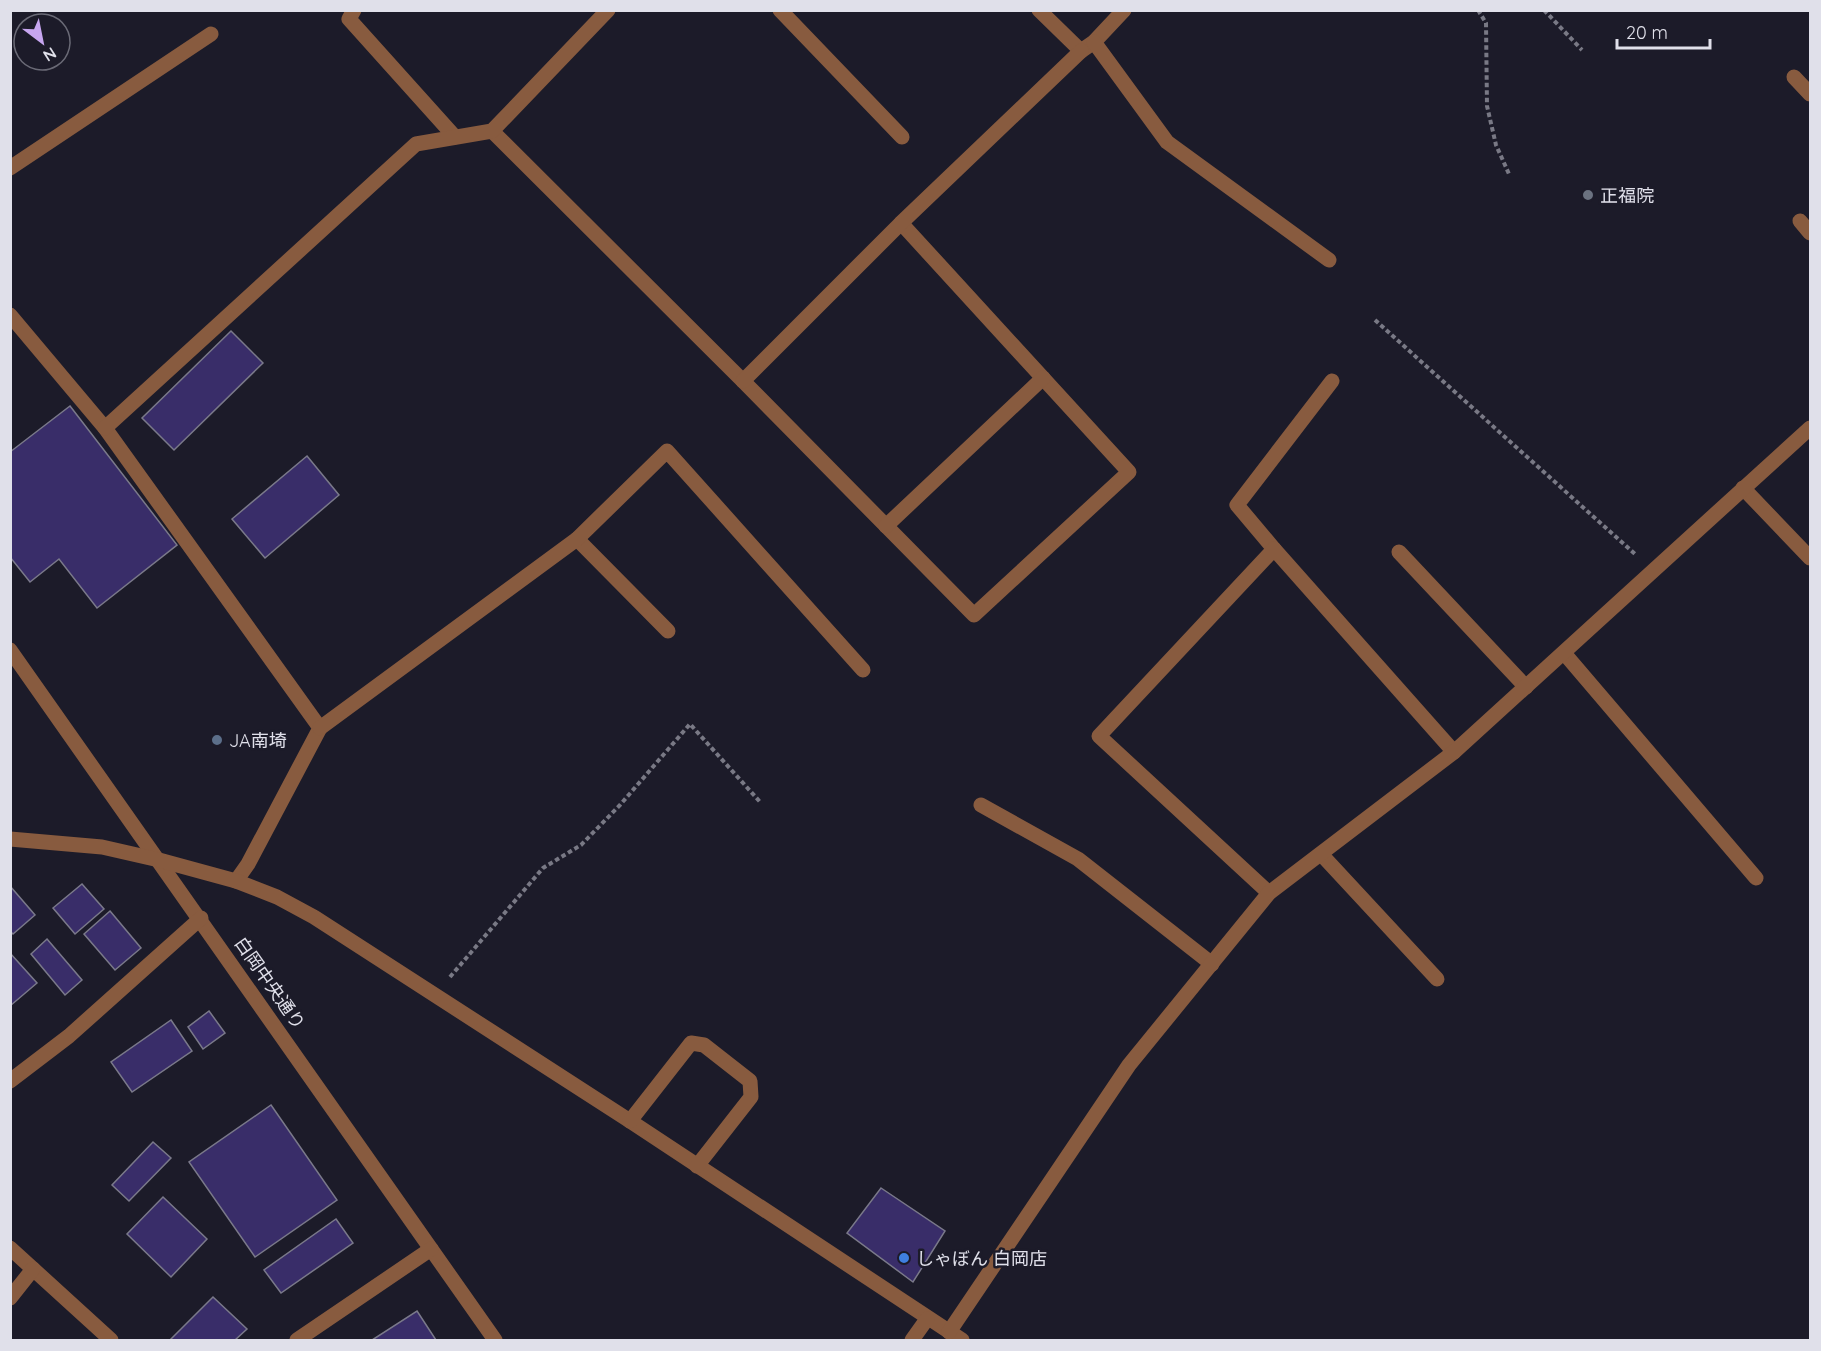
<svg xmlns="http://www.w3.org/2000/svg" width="1821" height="1351" viewBox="0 0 1821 1351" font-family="Quicksand,'Noto Sans JP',sans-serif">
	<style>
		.building { fill: #392d69; stroke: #7a798a; stroke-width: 1.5 }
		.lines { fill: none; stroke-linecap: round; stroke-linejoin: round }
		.path { stroke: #797985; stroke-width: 4; stroke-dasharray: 4.5 3; stroke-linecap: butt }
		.minor { stroke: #885b3f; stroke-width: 15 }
		.worship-dot { fill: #6b7280; stroke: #1c1b29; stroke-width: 2 }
		.service-dot { fill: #5c6f8a; stroke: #1c1b29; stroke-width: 2 }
		.shop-dot { fill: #3f7fe0; stroke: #1c1b29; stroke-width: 2 }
		.labels { text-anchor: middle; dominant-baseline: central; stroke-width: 5; stroke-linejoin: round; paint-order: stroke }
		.poi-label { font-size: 18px; fill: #e0e0ea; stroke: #1c1b29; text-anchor: start }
		.street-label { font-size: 18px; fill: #e0e0ea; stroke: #1c1b29 }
	</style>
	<rect width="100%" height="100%" fill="#1c1b29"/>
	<g class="building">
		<polygon points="231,331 263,363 174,450 142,418"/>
		<polygon points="70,406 177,545 97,608 59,559 30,582 10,557 10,452"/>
		<polygon points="307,456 339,495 265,558 232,519"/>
		<polygon points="82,884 104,909 75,934 53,908"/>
		<polygon points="10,886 35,915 13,934 10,931"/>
		<polygon points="110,911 141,948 115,970 84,934"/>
		<polygon points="47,939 82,980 65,995 31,954"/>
		<polygon points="10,953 37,983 10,1006"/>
		<polygon points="209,1011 225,1033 203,1049 188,1027"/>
		<polygon points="171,1020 192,1051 132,1092 111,1062"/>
		<polygon points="271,1105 337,1200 255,1257 189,1162"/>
		<polygon points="153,1142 171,1158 129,1201 112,1185"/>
		<polygon points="881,1188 945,1231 913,1282 847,1233"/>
		<polygon points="163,1197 207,1239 171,1277 127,1234"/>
		<polygon points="336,1219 353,1243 281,1293 264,1270"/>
		<polygon points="213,1297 247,1329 235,1340 170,1340"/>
		<polygon points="417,1311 436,1340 372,1340"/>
	</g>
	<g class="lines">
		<g class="path">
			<polyline points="1478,10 1486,23 1487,106 1496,145 1509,174"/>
			<polyline points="1544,10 1582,50"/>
			<polyline points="1375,320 1636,555"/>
			<polyline points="450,977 543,868 581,845 620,805 690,724 761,803"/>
		</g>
		<g class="minor">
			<polyline points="354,10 349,19 455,137"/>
			<polyline points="780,10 902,137"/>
			<polyline points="1039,10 1081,51 1094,42 1124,10"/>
			<polyline points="1094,42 1167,142 1329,260"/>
			<polyline points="1794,77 1810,94"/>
			<polyline points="492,131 743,381 974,615 1129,472 901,223"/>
			<polyline points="10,168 211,34"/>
			<polyline points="1800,221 1810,233"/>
			<polyline points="10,315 105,428 320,728 248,864 236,881"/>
			<polyline points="743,381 901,223 1081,51"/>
			<polyline points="105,428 416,144 492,131 608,10"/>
			<polyline points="1743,488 1810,558"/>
			<polyline points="886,526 1043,378"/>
			<polyline points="577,539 668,631"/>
			<polyline points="1274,549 1237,505 1332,381"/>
			<polyline points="1399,552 1526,687"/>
			<polyline points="10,650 495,1340"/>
			<polyline points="1564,653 1756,878"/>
			<polyline points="320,728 577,539 667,451 863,670"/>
			<polyline points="981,805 1078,859 1212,964"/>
			<polyline points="10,839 102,847 159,860 236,881 277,897 314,917 630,1121 962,1340"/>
			<polyline points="1321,854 1437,979"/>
			<polyline points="1269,893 1099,736 1274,549 1454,752"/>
			<polyline points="10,1081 69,1036 201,918"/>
			<polyline points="630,1121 691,1043 704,1045 750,1081 751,1097 697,1166"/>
			<polyline points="10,1248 111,1340"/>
			<polyline points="10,1298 33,1269"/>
			<polyline points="949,1332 1129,1065 1269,893 1454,752 1810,428"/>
			<polyline points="297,1340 431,1249"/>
			<polyline points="912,1340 927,1319"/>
		</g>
	</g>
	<circle class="worship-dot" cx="1588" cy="195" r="6"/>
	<circle class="service-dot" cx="217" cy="740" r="6"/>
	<circle class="shop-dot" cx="904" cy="1258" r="6"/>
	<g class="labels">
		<g class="poi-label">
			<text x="1600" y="195">正福院</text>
			<text x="229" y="740">JA南埼</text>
			<text x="916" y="1258">しゃぼん 白岡店</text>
		</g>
		<g class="street-label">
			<text transform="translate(270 983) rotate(55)">白岡中央通り</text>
		</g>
	</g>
	<rect width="1821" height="1351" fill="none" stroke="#e0e0ea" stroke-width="24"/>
	<g transform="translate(42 42) rotate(148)"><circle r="28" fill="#1c1b29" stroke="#6a6a76" stroke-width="1.5"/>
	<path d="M0-4.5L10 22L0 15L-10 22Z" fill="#c7a6f0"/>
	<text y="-9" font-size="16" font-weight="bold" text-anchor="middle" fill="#e0e0ea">N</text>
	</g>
	<path d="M1617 39v9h93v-9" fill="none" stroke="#e0e0ea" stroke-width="3"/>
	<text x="1626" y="39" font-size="18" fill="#e0e0ea" stroke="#1c1b29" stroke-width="4.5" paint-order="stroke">20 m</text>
</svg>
